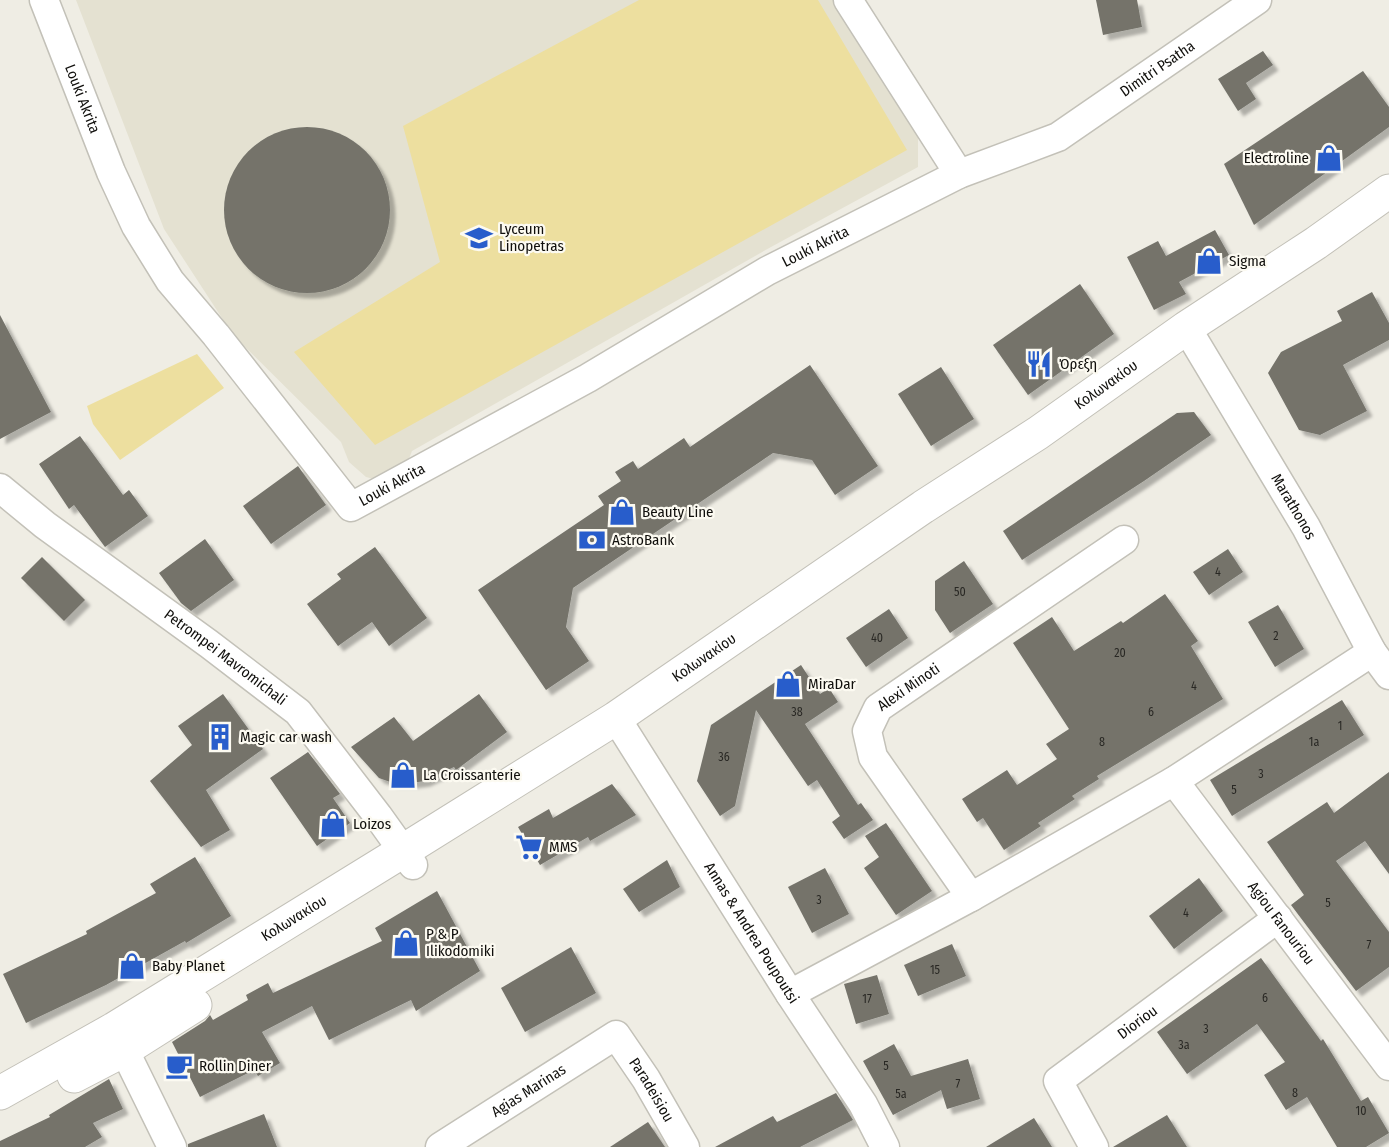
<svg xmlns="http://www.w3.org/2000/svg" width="1389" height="1147" viewBox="0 0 1389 1147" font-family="'Fira Sans Condensed',sans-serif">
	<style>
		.built { fill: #e4e1d1 }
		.green { fill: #eddf9f }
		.building { fill: #74736b; filter: url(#shadow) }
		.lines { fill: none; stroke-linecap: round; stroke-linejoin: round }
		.street-casing { stroke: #c3c1b8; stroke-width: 31 }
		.secondary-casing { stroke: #c3c1b8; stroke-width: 35 }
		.street { stroke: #fff; stroke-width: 28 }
		.secondary { stroke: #fff; stroke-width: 33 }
		.labels { text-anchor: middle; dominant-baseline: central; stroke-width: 4.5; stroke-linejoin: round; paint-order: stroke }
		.number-label { font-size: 12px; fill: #292824 }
		.street-label { font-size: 15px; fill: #100f0c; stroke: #fcfaf1 }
		.poi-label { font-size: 15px; fill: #100f0c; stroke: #fcfaf1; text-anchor: start }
	</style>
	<defs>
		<filter id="shadow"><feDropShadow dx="5.5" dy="5.5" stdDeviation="1.5" flood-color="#0004"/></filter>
	</defs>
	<rect width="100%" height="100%" fill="#efede4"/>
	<polygon class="built" points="76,0 835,0 918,132 918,167 771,247 412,451 406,466 382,481 366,477 349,462 341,442 233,335 164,229"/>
	<g class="green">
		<polygon points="639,0 818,0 907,150 375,445 294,352 440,262 403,126"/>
		<polygon points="197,354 224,388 120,460 93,424 87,406"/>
	</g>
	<g class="building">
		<polygon points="1096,0 1137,0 1142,27 1103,35"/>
		<polygon points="1263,51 1273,65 1246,83 1256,99 1238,111 1218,79"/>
		<polygon points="1363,71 1389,107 1389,127 1254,225 1224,164"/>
		<circle cx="307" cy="210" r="83"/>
		<polygon points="1215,230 1229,255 1179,282 1186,294 1154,310 1127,257 1158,241 1166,256"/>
		<polygon points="1080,284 1114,334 1028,395 993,345"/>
		<polygon points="1372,292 1389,323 1389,340 1343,365 1367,411 1320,435 1299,430 1268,373 1281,352 1342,321 1337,311"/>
		<polygon points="0,315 51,412 0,439"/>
		<polygon points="810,365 878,466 835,495 812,460 773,453 573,588 566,627 589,661 546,690 478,590 604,505 598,496 621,481 615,472 633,461 638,469 684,438 690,447"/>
		<polygon points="941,367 974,419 931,446 898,394"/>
		<polygon points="1194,412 1211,435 1144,481 1022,560 1003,531 1177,413"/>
		<polygon points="80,436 123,495 129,490 148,516 105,547 74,505 69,509 39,464"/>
		<polygon points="298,466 326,505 271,544 243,506"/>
		<polygon points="205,539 234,580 191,611 181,603 159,573"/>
		<polygon points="375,547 427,618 389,646 372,622 338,646 307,604 341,579 337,574"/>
		<polygon points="1228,549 1243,572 1209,595 1193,572"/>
		<polygon points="42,557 85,600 64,621 21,578"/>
		<polygon points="964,561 993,604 950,633 935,610 935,581"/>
		<polygon points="1165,594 1198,641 1191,646 1223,699 1097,776 1099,779 1072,796 1075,799 1038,823 1041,826 1004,850 983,818 977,822 962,799 1007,770 1017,785 1057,759 1046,744 1069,729 1013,643 1052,617 1074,651 1121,621 1123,623"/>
		<polygon points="1278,605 1304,649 1275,667 1248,622"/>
		<polygon points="889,609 908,638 866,667 846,638"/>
		<polygon points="801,665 820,694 829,688 838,702 805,724 858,805 861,803 873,820 844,839 832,822 840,816 817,780 808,786 756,710 735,806 720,816 697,781 711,725"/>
		<polygon points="223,694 263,749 206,790 230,830 201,847 150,781 192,745 178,726"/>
		<polygon points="479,694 507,732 456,770 454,767 425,781 411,783 393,783 379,778 351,747 394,717 413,741"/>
		<polygon points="1342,700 1364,735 1232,816 1210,780"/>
		<polygon points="308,752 340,794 333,798 350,823 317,846 270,778"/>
		<polygon points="1389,772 1389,874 1365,841 1336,861 1389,932 1389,967 1356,991 1291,905 1304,895 1267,842 1327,802 1334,813"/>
		<polygon points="612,784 636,815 590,841 588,837 540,865 518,827 549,809 553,818"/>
		<polygon points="886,823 932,891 896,915 864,868 879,857 865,836"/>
		<polygon points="195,857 231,916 186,943 185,941 106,985 26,1023 3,974 87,934 86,931 156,893 150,884"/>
		<polygon points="667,860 680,887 639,912 623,889"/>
		<polygon points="825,868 849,914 812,933 788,887"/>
		<polygon points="1199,878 1223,911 1174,949 1149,916"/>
		<polygon points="437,891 480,971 416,1011 411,1000 329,1040 312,1006 262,1032 280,1063 258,1076 254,1070 200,1097 172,1042 205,1021 210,1015 213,1020 248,1000 246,995 268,983 273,993 382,941 375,928"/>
		<polygon points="952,944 966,976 918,996 904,965"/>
		<polygon points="571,947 596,993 525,1032 501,988"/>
		<polygon points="1261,958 1321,1041 1323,1039 1361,1101 1368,1097 1389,1133 1366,1147 1337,1147 1307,1097 1286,1110 1264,1075 1285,1062 1257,1024 1187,1074 1157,1032"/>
		<polygon points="877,975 889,1014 856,1024 844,984"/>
		<polygon points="894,1044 911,1076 968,1059 980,1099 947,1109 941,1090 893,1115 863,1061"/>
		<polygon points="109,1079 123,1109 93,1123 102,1137 85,1147 0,1147 0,1141 50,1117 49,1115"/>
		<polygon points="836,1093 853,1120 800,1147 715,1147 773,1116 777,1122"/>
		<polygon points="264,1114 277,1147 188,1147 188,1144"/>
		<polygon points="1167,1115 1187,1147 1113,1147"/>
		<polygon points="1034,1118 1052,1147 986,1147"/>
		<polygon points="648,1122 665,1147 610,1147"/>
	</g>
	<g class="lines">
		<defs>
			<g id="street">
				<path id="s1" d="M44,0L111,172L136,226L170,281L216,335L351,507L588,378L767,271L959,174L1058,137L1257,0"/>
				<polyline points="848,0 959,174"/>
				<path id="s2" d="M1195,342L1306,527L1372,652L1389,675"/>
				<path id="s3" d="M0,488L45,525L209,644L298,712L378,816L413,865"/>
				<path id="s4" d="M616,718L790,994L863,1104L885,1147"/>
				<path id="s5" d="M1174,781L1389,1066"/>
				<path id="s6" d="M971,897L873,757L867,731L878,708L1124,540"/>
				<polyline points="790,994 971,897 1174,781 1372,652"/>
				<polyline points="115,1031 172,1147"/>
				<path id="s7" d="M440,1147L616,1035L646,1079L685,1147"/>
				<path id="s8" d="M1094,1147L1058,1081L1278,918"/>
			</g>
			<g id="secondary">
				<polyline points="74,1076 124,1050 195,1005"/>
				<path id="s9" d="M0,1093L114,1029L403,851L616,718L923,507L1038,433L1186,328L1316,243L1389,191"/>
			</g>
		</defs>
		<use href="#street" class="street-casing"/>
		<use href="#secondary" class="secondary-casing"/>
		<use href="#street" class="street"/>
		<use href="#secondary" class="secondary"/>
	</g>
	<defs>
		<symbol id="shop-bare" viewBox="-9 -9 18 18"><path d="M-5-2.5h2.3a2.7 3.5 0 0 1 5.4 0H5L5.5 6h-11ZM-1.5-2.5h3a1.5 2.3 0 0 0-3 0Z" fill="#285dcb" stroke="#fcfaf1" stroke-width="2.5" paint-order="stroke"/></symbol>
		<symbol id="school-bare" viewBox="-9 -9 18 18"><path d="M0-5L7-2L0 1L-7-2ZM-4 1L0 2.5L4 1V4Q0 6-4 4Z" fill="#285dcb" stroke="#fcfaf1" stroke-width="2.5" paint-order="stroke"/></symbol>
		<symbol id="restaurant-bare" viewBox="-9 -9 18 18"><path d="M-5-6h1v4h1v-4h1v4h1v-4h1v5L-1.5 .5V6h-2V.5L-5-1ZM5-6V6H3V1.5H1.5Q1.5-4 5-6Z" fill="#285dcb" stroke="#fcfaf1" stroke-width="2.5" paint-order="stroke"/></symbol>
		<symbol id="bank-bare" viewBox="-9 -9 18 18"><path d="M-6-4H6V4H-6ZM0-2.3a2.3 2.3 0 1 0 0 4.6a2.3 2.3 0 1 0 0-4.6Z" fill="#285dcb" stroke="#fcfaf1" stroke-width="2.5" paint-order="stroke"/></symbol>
		<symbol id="building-bare" viewBox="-9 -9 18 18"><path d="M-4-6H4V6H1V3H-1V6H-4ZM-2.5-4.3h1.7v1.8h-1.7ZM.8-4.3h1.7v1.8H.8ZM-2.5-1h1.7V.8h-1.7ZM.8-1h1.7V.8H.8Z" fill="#285dcb" stroke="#fcfaf1" stroke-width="2.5" paint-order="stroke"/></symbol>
		<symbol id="supermarket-bare" viewBox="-9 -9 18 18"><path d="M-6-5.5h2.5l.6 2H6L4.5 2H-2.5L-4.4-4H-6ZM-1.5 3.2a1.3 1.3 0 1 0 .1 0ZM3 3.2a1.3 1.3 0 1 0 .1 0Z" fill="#285dcb" stroke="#fcfaf1" stroke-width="2.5" paint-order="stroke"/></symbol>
		<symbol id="cafe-bare" viewBox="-9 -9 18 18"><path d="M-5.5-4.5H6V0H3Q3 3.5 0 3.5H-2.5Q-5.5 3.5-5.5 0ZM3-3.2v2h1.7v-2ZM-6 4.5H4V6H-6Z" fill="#285dcb" stroke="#fcfaf1" stroke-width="2.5" paint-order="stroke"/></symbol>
	</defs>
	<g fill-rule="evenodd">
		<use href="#shop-bare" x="1310" y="139" width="38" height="38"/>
		<use href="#school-bare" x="460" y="219" width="38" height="38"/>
		<use href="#shop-bare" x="1190" y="242" width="38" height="38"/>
		<use href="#restaurant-bare" x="1020" y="345" width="38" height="38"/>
		<use href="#shop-bare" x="603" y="493" width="38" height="38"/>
		<use href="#bank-bare" x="573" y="521" width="38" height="38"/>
		<use href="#shop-bare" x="769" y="665" width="38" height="38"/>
		<use href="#building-bare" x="201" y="718" width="38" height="38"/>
		<use href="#shop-bare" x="384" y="756" width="38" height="38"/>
		<use href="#shop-bare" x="314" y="805" width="38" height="38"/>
		<use href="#supermarket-bare" x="510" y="828" width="38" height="38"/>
		<use href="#shop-bare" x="387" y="924" width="38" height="38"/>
		<use href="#shop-bare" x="113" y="947" width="38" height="38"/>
		<use href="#cafe-bare" x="160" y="1047" width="38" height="38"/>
	</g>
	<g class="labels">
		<g class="number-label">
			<text x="1218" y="572">4</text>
			<text x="960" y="592">50</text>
			<text x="1276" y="636">2</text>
			<text x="877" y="638">40</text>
			<text x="1120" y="653">20</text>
			<text x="1194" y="686">4</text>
			<text x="797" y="712">38</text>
			<text x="1151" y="712">6</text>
			<text x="1340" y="726">1</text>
			<text x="1102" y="742">8</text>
			<text x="1314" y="742">1a</text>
			<text x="724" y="757">36</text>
			<text x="1261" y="774">3</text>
			<text x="1234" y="790">5</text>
			<text x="819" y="900">3</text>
			<text x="1328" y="903">5</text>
			<text x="1186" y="913">4</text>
			<text x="1369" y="945">7</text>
			<text x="935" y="970">15</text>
			<text x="1265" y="998">6</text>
			<text x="867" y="999">17</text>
			<text x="1206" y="1029">3</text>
			<text x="1184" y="1045">3a</text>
			<text x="886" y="1066">5</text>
			<text x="958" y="1084">7</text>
			<text x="1295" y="1093">8</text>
			<text x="901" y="1094">5a</text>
			<text x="1361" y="1111">10</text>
		</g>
		<g class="street-label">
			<text stroke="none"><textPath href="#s1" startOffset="1518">Dimitri Psatha</textPath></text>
			<text stroke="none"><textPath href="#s1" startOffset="106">Louki Akrita</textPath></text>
			<text stroke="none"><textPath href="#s1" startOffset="1131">Louki Akrita</textPath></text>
			<text stroke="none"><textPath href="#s9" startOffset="1314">Κολωνακίου</textPath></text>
			<text stroke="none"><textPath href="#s1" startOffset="645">Louki Akrita</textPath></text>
			<text stroke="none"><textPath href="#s2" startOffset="192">Marathonos</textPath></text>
			<text stroke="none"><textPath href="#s3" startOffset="282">Petrompei Mavromichali</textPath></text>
			<text stroke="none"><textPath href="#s9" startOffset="828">Κολωνακίου</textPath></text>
			<text stroke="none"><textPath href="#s6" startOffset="260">Alexi Minoti</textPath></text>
			<text stroke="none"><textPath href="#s9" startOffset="342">Κολωνακίου</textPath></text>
			<text stroke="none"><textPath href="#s5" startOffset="178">Agiou Fanouriou</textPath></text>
			<text stroke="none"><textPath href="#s4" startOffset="254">Annas &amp; Andrea Poupoutsi</textPath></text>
			<text stroke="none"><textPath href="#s8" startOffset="174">Dioriou</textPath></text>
			<text stroke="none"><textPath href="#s7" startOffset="105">Agias Marinas</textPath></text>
			<text stroke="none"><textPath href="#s7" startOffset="274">Paradeisiou</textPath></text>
		</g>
		<g class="poi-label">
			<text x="1309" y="158" text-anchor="end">Electroline</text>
			<text x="499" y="229">Lyceum<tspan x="499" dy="17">Linopetras</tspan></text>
			<text x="1229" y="261">Sigma</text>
			<text x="1059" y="364">Όρεξη</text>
			<text x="642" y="512">Beauty Line</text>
			<text x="612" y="540">AstroBank</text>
			<text x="808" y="684">MiraDar</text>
			<text x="240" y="737">Magic car wash</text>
			<text x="423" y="775">La Croissanterie</text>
			<text x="353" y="824">Loizos</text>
			<text x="549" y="847">MMS</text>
			<text x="426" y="934">P &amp; P<tspan x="426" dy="17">Ilikodomiki</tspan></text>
			<text x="152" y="966">Baby Planet</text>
			<text x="199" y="1066">Rollin Diner</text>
		</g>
	</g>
</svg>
